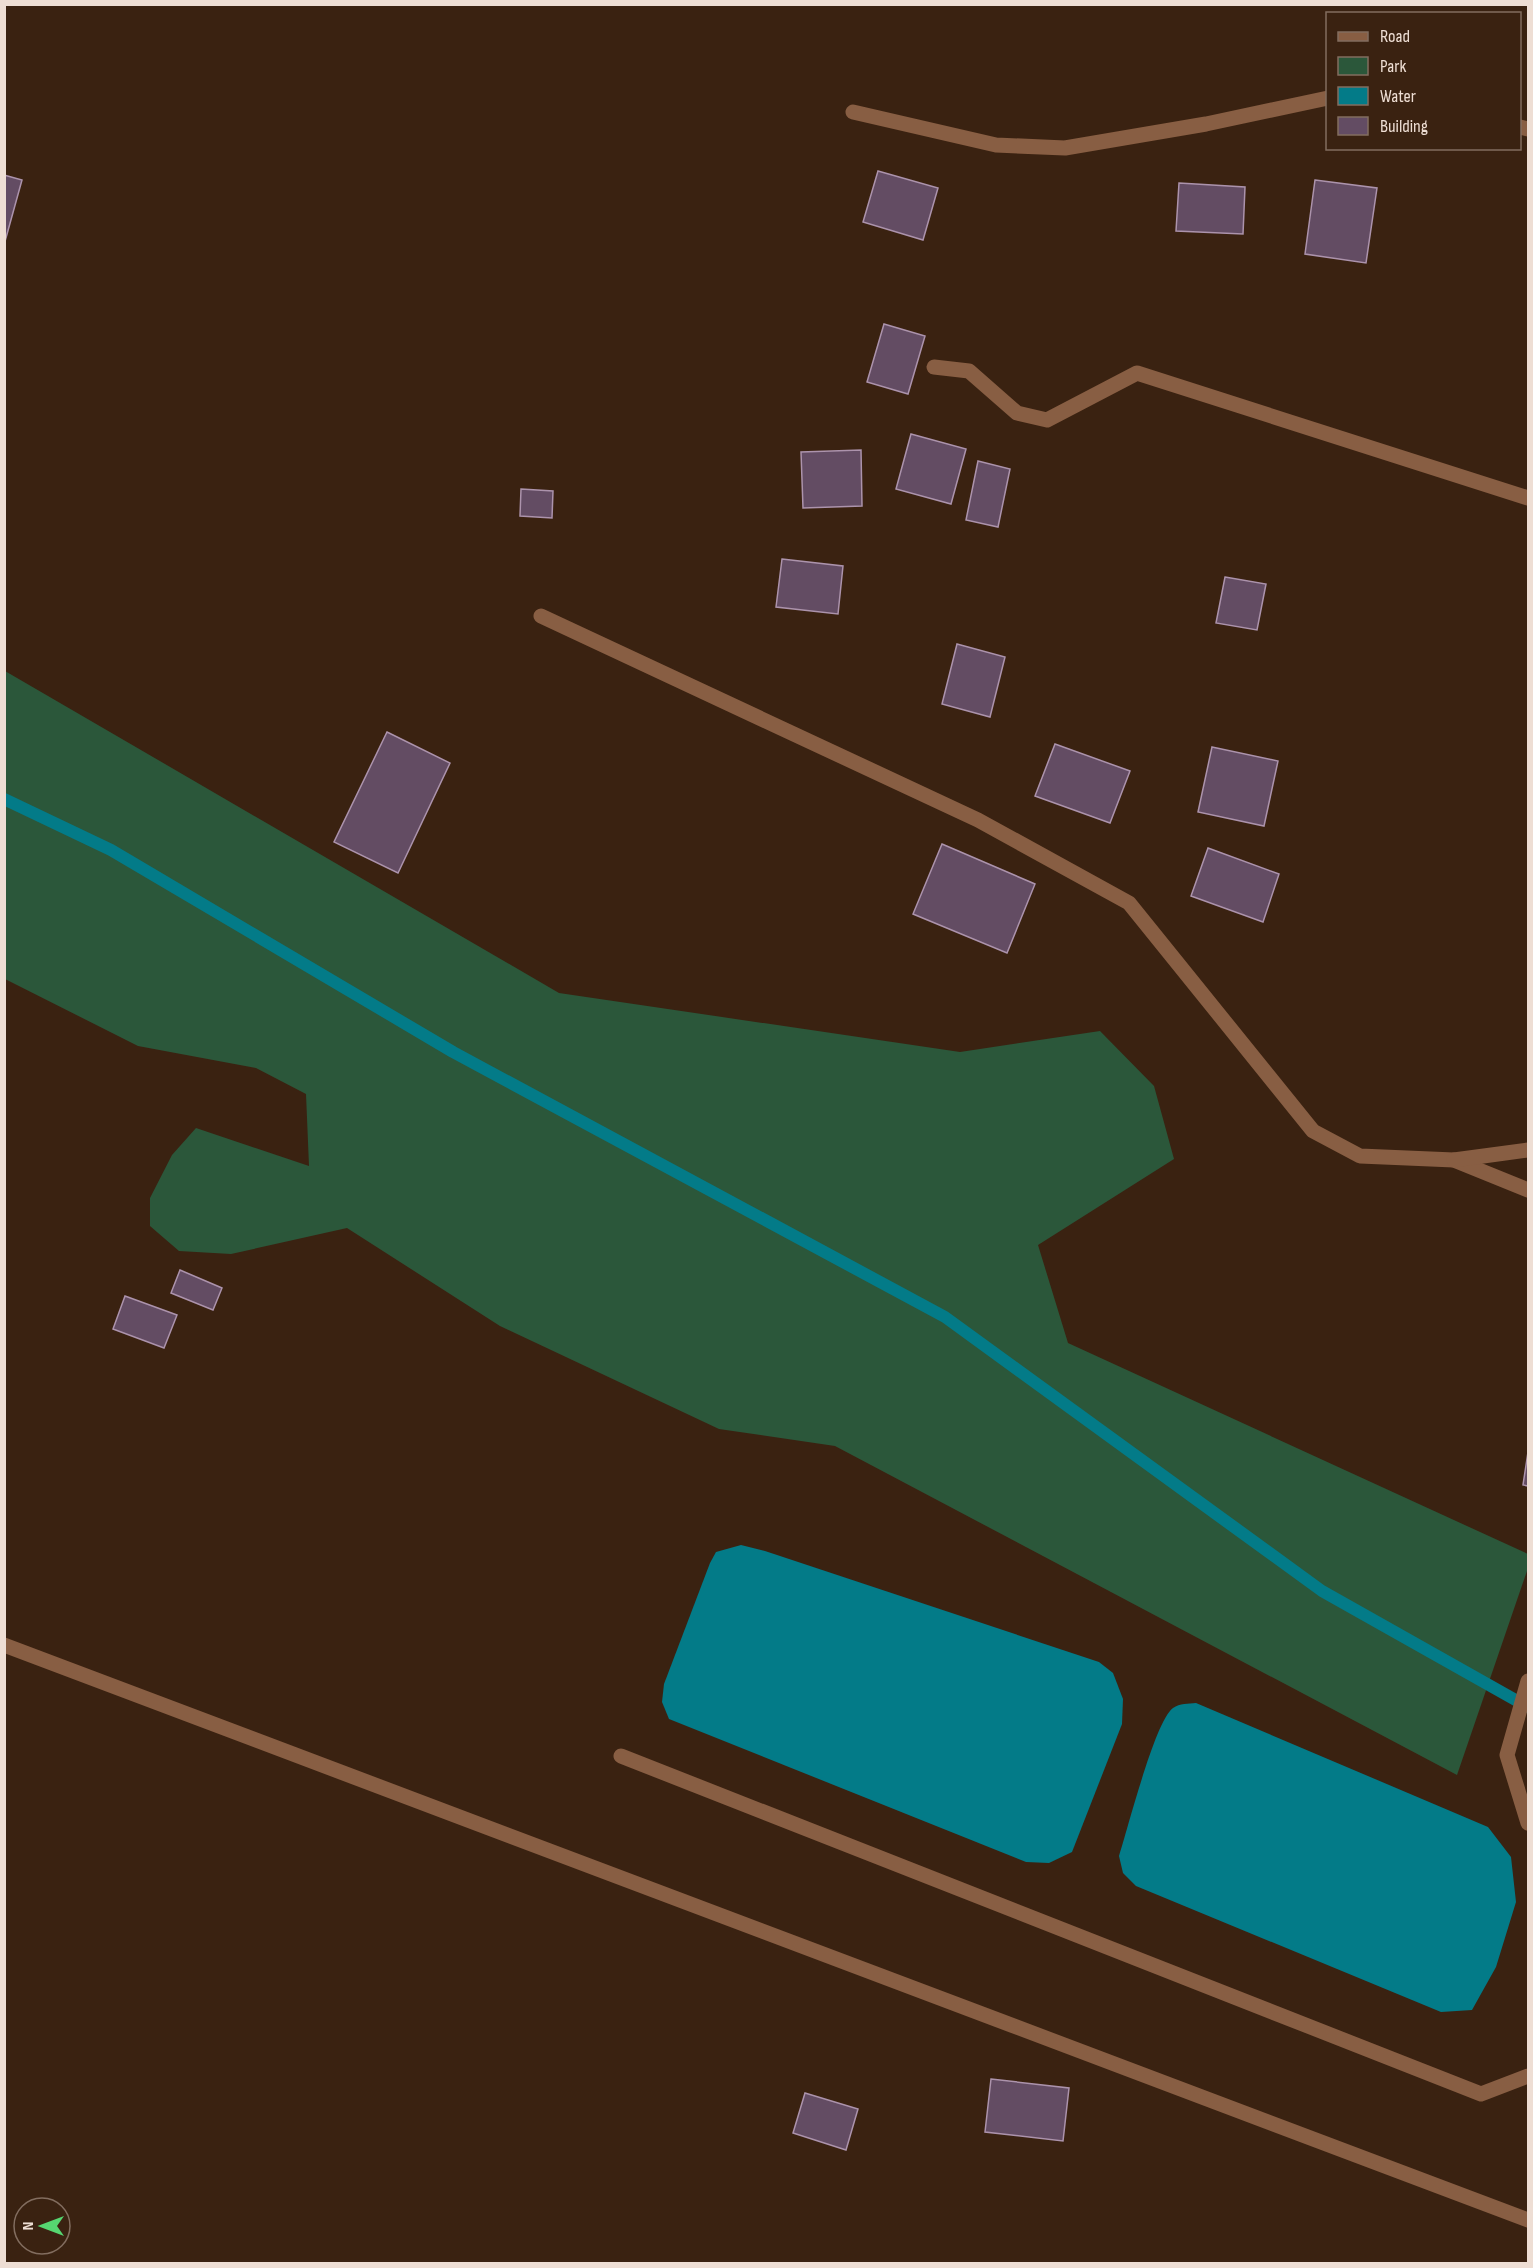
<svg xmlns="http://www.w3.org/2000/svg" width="1533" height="2268" viewBox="0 0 1533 2268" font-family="'Sofia Sans Condensed',sans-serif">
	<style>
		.green { fill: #2b573a }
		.water { fill: #037b88 }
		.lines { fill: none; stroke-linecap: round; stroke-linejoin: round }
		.stream { stroke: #037b88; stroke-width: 12 }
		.building { fill: #634c63; stroke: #ac93ac; stroke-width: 1.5 }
		.minor { stroke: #885e43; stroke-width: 15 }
	</style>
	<rect width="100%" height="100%" fill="#3a2211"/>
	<polygon class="green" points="5,671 559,993 960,1052 1100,1031 1154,1086 1174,1159 1038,1245 1068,1343 1528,1554 1528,1568 1457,1775 835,1446 719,1429 500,1326 347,1228 231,1254 179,1251 150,1226 150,1198 172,1155 196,1128 309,1166 306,1094 256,1068 138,1046 5,979"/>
	<g class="water">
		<polygon points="741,1545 765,1551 1099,1662 1113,1673 1123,1699 1122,1724 1072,1852 1049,1863 1026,1862 669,1719 662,1702 664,1684 710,1563 716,1552"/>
		<path d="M1196,1703L1488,1827L1511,1857L1516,1902L1496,1967L1472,2010L1441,2012L1136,1886L1123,1873L1119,1856C1128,1828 1155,1721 1173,1708C1180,1703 1188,1704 1196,1703Z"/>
	</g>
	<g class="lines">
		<polyline class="stream" points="4,799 111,850 453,1052 945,1317 1322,1591 1528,1707"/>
	</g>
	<g class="building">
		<polygon points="878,171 938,188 923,240 863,222"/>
		<polygon points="4,175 22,180 4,245"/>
		<polygon points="1315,180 1377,188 1366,263 1305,254"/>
		<polygon points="1179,183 1245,187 1243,234 1176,231"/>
		<polygon points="884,324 925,336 908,394 867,382"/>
		<polygon points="911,434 966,449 951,504 896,489"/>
		<polygon points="861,450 862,506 803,508 801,452"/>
		<polygon points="978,461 1010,469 998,527 966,520"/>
		<polygon points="521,489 553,491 552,518 520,516"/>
		<polygon points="782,559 843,566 838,614 776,607"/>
		<polygon points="1225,577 1266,584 1257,630 1216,623"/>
		<polygon points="957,644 1005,657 990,717 942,704"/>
		<polygon points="387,732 450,763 398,873 334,842"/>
		<polygon points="1055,744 1130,771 1110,823 1035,796"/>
		<polygon points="1212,747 1278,761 1264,826 1198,812"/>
		<polygon points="942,844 1035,884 1007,953 913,914"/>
		<polygon points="1208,848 1279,874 1263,922 1191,896"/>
		<polygon points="180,1270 222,1288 213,1310 171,1293"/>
		<polygon points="125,1296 177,1315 164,1348 113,1329"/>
		<polygon points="1528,1452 1528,1486 1523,1485"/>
		<polygon points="991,2079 1069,2088 1063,2141 985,2132"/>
		<polygon points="805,2093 858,2109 846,2150 793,2133"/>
	</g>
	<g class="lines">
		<g class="minor">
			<polyline points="853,112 996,145 1065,148 1206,124 1328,98"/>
			<polyline points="1520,127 1528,129"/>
			<polyline points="934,367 969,371 1017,413 1047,420 1137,373 1528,498"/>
			<polyline points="541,616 978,820 1129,903 1313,1131 1360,1156 1454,1160 1528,1190"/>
			<polyline points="1454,1160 1528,1150"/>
			<polyline points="4,1645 1528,2220"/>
			<polyline points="1528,1681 1507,1755 1528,1823"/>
			<polyline points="621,1756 1481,2094 1528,2076"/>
		</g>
	</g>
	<rect width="1533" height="2268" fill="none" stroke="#eeded4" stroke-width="12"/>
	<rect x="1326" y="12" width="195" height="138" fill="#3a2211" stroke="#826d5f" stroke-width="1.5"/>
	<rect x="1338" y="32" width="30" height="9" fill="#885e43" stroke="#826d5f" stroke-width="1.5"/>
	<text x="1380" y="42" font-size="18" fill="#eeded4">Road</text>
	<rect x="1338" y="57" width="30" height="18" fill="#2b573a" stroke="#826d5f" stroke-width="1.5"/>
	<text x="1380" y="72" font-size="18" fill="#eeded4">Park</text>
	<rect x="1338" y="87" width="30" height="18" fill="#037b88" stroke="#826d5f" stroke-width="1.5"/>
	<text x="1380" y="102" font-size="18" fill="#eeded4">Water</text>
	<rect x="1338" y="117" width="30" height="18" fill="#634c63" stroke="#826d5f" stroke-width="1.5"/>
	<text x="1380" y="132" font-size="18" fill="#eeded4">Building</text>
	<g transform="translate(42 2226) rotate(270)"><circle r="28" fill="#3a2211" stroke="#826d5f" stroke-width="1.5"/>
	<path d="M0-4.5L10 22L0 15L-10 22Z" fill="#56d671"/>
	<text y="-9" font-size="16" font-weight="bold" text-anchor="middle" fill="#eeded4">N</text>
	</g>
</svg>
